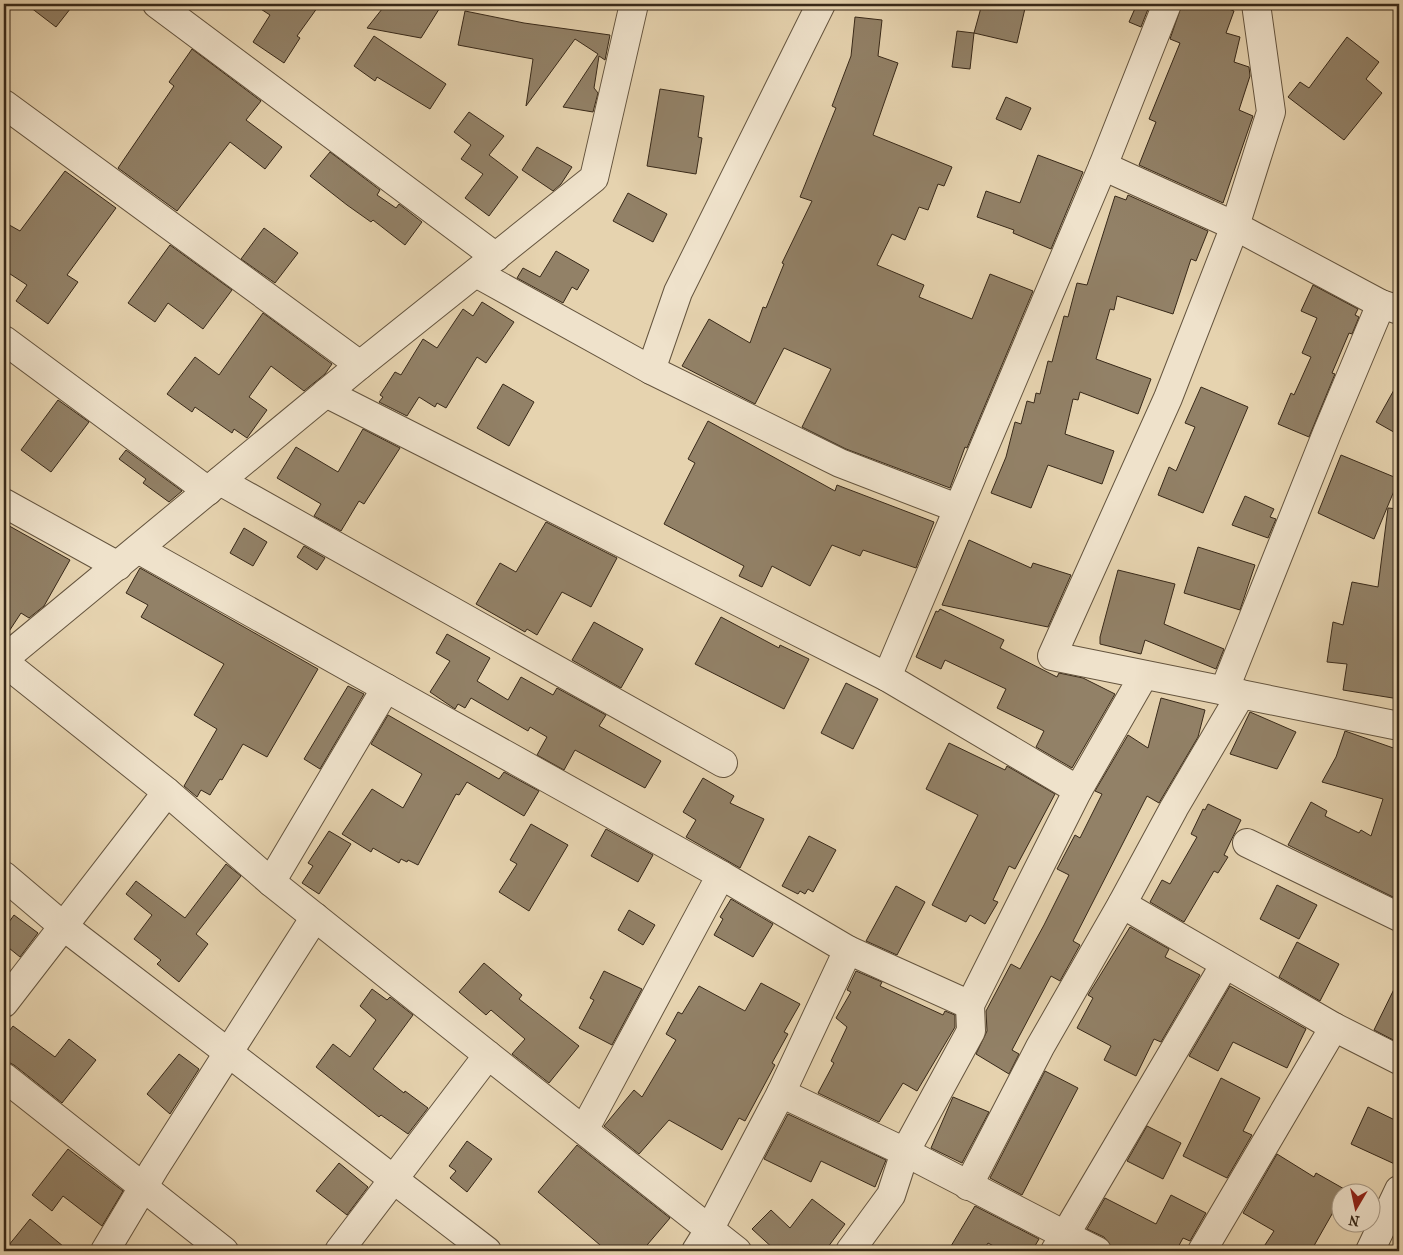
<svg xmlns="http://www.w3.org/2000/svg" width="1403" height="1255" viewBox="0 0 1403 1255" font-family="'IM FELL French Canon',serif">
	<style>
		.building { fill: #928167; stroke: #382919 }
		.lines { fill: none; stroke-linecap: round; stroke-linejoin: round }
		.minor-casing { stroke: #64543e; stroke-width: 30 }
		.minor { stroke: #efe2cb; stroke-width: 28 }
	</style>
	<rect width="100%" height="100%" fill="#e6d3af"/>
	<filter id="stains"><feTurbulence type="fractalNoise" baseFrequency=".004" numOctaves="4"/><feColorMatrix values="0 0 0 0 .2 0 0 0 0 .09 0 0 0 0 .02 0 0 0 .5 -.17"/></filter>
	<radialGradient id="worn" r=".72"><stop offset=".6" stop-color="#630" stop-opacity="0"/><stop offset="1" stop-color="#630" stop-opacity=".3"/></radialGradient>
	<g class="building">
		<polygon points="26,4 74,4 56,27"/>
		<polygon points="253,4 320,4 297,36 300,38 284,63 253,42 270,15"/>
		<polygon points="386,4 426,4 441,6 421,38 367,28"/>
		<polygon points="982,4 1026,4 1017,43 974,33 970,69 952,67 957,31 974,33"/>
		<polygon points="1137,4 1150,4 1141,27 1129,22"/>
		<polygon points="1182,4 1225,4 1223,7 1234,11 1226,33 1240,37 1234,62 1249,67 1250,76 1239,110 1253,116 1223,203 1139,165 1156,122 1149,119 1180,43 1170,39"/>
		<polygon points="465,11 524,23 610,35 605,60 599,56 594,88 598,93 593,112 563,107 598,54 575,39 526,106 533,59 458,45"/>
		<polygon points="855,17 882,20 878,56 898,63 873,135 952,167 944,186 938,184 928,210 919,207 905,240 892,234 877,265 924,285 919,297 972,319 990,274 1033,291 967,448 965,447 950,488 846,449 802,427 831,369 784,348 755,404 682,366 709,319 750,343 763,307 766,308 784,264 782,263 812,201 800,197 836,108 832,106 851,56"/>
		<polygon points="374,36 446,84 430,109 377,77 375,81 354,66"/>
		<polygon points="1347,37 1379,62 1366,79 1382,93 1344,140 1288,97 1300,82 1309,88"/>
		<polygon points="192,49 261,101 246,120 282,147 265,169 230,142 177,211 118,168 174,86 169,82"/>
		<polygon points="660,89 704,96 698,137 702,138 696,174 647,166"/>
		<polygon points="1006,97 1031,108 1021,130 996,119"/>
		<polygon points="469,112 504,136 489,155 518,177 489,216 465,198 483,174 461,159 471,145 454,132"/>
		<polygon points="537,147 572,167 561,184 553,191 522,170"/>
		<polygon points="330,152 380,190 377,195 396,208 399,204 422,222 405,245 373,220 371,222 347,205 310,176"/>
		<polygon points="1038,155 1083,172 1051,249 1013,233 1014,230 977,217 986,191 1020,203"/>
		<polygon points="65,171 116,208 67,275 78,282 48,324 16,301 27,285 4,270 4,222 20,231"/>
		<polygon points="628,193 667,214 653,242 613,221"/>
		<polygon points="1128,195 1208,231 1196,261 1191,259 1173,314 1117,296 1114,310 1110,309 1096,359 1151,379 1138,414 1080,392 1078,400 1073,399 1065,434 1114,451 1102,484 1048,465 1031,508 991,493 1006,457 1015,422 1021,424 1027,401 1034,403 1036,393 1040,394 1048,361 1052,362 1064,316 1068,317 1077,283 1087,285 1115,196 1126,200"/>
		<polygon points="264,228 298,253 275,283 241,259"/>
		<polygon points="170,245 232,290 203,329 168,303 155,322 128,303"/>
		<polygon points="556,251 589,270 577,290 572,287 563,303 517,278 523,268 540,277"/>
		<polygon points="1313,285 1358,309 1355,315 1359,317 1352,334 1349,333 1332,373 1335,374 1309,437 1278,424 1291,393 1294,395 1311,357 1302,353 1317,318 1301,311"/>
		<polygon points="482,302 514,322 486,363 477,357 446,408 437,403 435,407 419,397 407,416 379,402 383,397 380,395 395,372 401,375 423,339 437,348 463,309 473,316"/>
		<polygon points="263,313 332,364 325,374 304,391 271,366 249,397 267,410 247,438 234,429 232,433 195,407 192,412 167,394 195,357 219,375"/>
		<polygon points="1399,381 1399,435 1376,422"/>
		<polygon points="503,384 534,402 509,446 477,428"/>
		<polygon points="1201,387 1248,407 1203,513 1158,495 1169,467 1176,471 1195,427 1185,423"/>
		<polygon points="58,400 89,422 51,472 21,450"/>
		<polygon points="708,421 835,491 837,485 934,522 916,568 863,550 860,556 832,545 810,586 772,566 762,587 739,576 744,566 664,524 695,463 688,459"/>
		<polygon points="363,429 400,448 364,504 359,501 341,531 314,516 321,504 277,478 296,447 338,472"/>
		<polygon points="126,450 182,491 169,502 143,483 146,479 119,459"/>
		<polygon points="1341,455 1399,479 1374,539 1318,513"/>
		<polygon points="1245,496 1274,509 1270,517 1276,519 1268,538 1232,525"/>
		<polygon points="1388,508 1399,509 1399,699 1343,690 1347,664 1327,662 1333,622 1343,625 1352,582 1378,587"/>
		<polygon points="546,522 617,558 591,607 562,592 537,635 527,629 525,632 476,604 500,563 516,572"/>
		<polygon points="4,523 70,560 44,606 29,618 21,613 4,639"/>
		<polygon points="244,528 267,542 253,566 230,553"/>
		<polygon points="969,540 1031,568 1033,563 1071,575 1048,627 942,605"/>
		<polygon points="304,546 325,558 317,570 297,557"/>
		<polygon points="1198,547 1255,565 1240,610 1184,593"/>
		<polygon points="140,568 318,669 267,757 243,744 222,780 220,779 210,795 201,790 197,797 184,786 217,729 194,715 224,664 141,617 148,605 126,593"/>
		<polygon points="1118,570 1175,584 1164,624 1224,649 1216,669 1145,640 1141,654 1100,644 1100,637"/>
		<polygon points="940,609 1004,640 1000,648 1057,677 1059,673 1083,678 1115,694 1072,768 1036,747 1044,731 997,708 1006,689 945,660 941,669 916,657 936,611 938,612"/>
		<polygon points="721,617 779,648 780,645 809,659 784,709 695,664"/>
		<polygon points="594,622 643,649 621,688 572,660"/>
		<polygon points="447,634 490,658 477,681 508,700 521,677 553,695 557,688 606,715 599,726 661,761 645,788 575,750 564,770 537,755 547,737 530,727 528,731 471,698 465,708 458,704 455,709 430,692 450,661 436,653"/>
		<polygon points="846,683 878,699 853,749 821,733"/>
		<polygon points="348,686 364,694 320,769 304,759"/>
		<polygon points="1161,698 1205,710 1198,737 1159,803 1147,796 1073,941 1080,945 1060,981 1051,976 1012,1050 1019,1054 1009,1074 976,1054 987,1031 986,1011 1011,964 1020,969 1044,925 1069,875 1057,869 1075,835 1080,838 1102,794 1095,791 1128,735 1148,748"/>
		<polygon points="1250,712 1296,732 1277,769 1230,754"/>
		<polygon points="388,715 499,779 504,772 539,791 524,816 467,782 459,795 456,794 418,865 408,860 407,862 401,859 399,863 373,848 371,852 342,834 372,789 403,808 422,774 371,744"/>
		<polygon points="1345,731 1399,750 1399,900 1288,845 1311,802 1327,811 1325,816 1359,833 1361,830 1371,836 1383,799 1322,782 1336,757"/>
		<polygon points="949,743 1005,770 1007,766 1055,794 1015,869 1009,866 993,900 998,902 985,924 970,915 966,922 932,905 978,815 926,789"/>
		<polygon points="703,778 734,796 730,803 764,819 740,868 686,837 696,820 683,812"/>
		<polygon points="1208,804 1241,820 1224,855 1228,857 1218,873 1214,871 1184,922 1150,902 1162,880 1170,884 1197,837 1191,834 1203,809 1205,810"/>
		<polygon points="531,824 568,845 529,911 499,892 517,864 510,860"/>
		<polygon points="606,829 653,855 638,882 591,856"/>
		<polygon points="329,831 351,844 319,894 302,883 313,866 308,863"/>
		<polygon points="809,836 836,850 813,892 808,889 805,894 800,891 798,894 782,886"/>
		<polygon points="226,864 241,876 196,934 208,944 179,982 157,964 161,960 134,939 152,915 126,894 136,881 185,918"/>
		<polygon points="1277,885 1317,905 1299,939 1260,919"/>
		<polygon points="896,886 925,902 897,955 866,941"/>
		<polygon points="731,899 773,924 753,957 714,935 723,919 720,917"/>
		<polygon points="629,910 655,925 643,945 618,930"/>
		<polygon points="14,915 38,933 20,957 4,944 4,929"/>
		<polygon points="1130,927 1169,949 1165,957 1200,975 1161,1042 1154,1039 1136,1076 1104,1060 1111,1046 1077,1028 1093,998 1088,995"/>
		<polygon points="1297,942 1339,964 1320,1001 1279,977"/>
		<polygon points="484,963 522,995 519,999 579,1046 549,1083 512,1054 525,1039 491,1010 486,1015 459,992"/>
		<polygon points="604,971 642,989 612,1045 579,1028 594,1000 590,998"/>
		<polygon points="856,971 882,982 880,986 943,1015 945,1011 955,1015 955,1027 917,1091 903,1083 879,1122 818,1093 834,1063 831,1061 847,1027 836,1018 851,992 847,990"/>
		<polygon points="1399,979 1399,1043 1374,1030"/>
		<polygon points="761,983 800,1004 784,1032 788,1034 772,1063 775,1065 745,1121 739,1118 722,1150 669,1120 639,1154 604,1126 634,1090 642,1097 676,1040 666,1034 678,1012 682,1014 699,986 745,1011"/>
		<polygon points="1230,986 1306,1029 1287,1068 1233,1042 1218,1071 1189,1056"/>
		<polygon points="372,989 387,1000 390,997 413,1015 373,1069 404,1093 405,1091 428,1108 408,1134 381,1115 379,1117 316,1067 333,1044 350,1057 376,1020 360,1006"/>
		<polygon points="13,1026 55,1057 69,1039 96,1060 62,1103 14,1065 4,1060 4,1038"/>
		<polygon points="179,1054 199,1069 170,1114 147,1094"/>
		<polygon points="1045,1071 1078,1088 1022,1195 990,1178"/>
		<polygon points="1221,1078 1260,1098 1243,1131 1252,1135 1227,1178 1183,1156"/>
		<polygon points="953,1097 989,1112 962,1163 931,1148"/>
		<polygon points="1368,1107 1399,1122 1399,1166 1351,1144"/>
		<polygon points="788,1114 886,1160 875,1187 821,1161 811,1182 764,1159"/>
		<polygon points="1147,1126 1181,1143 1163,1179 1127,1161"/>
		<polygon points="467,1141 492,1159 467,1192 450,1178 456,1171 449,1166"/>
		<polygon points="577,1145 670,1218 642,1251 607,1251 538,1192"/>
		<polygon points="68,1149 123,1191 102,1226 63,1196 52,1211 32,1195"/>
		<polygon points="1277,1154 1314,1177 1316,1173 1346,1190 1340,1192 1340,1200 1311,1251 1261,1251 1274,1231 1243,1213"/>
		<polygon points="339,1163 368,1187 347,1215 316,1191"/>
		<polygon points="1171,1195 1206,1213 1190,1241 1183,1238 1176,1251 1119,1251 1112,1248 1104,1237 1087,1229 1105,1198 1156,1224"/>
		<polygon points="812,1199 845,1224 825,1251 776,1251 752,1229 771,1210 790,1228"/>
		<polygon points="975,1206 1039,1239 1032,1251 1003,1251 988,1243 983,1251 948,1251"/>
		<polygon points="30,1219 69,1251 4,1251"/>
	</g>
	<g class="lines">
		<defs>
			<g id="minor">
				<polyline points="157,4 496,257"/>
				<polyline points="1256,4 1271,112 1235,226 1168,398 1052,656 1399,726"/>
				<polyline points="4,104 360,365"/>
				<polyline points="1103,166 1235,226 1381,304 1399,310"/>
				<polyline points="476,273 651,370 678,292 821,4"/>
				<polyline points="4,340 208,491"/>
				<polyline points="651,370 840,463 957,508"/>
				<polyline points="326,393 887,677 1078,790"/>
				<polyline points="220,481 723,763"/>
				<polyline points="4,503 118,566"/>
				<polyline points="138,549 386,688 271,882"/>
				<polyline points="4,659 360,365 594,178 634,4"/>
				<polyline points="4,662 167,792 271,882 488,1055"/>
				<polyline points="887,677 1103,166 1167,4"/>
				<polyline points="386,688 721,875 584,1130"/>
				<polyline points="1224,691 1327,433 1381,304"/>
				<polyline points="1247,843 1399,917"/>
				<polyline points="721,875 848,950"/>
				<polyline points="4,876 63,926 487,1251"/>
				<polyline points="1122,904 1334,1027 1399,1060"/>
				<polyline points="4,1003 167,792"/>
				<polyline points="4,1077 224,1251"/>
				<polyline points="781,1093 905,1152 1065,1235 1055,1251"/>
				<polyline points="968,1186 1040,1047 1122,904 1174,808 1241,694"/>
				<polyline points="105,1251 154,1169 315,917"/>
				<polyline points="339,1251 488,1055 737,1251"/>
				<polyline points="696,1251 709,1230 781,1093 848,950 970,1005"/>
				<polyline points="850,1251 891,1195 905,1152 971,1031 970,1005 1078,790 1144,675"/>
				<polyline points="1097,1251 1065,1235 1225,964"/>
				<polyline points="1202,1251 1334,1027"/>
				<polyline points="1370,1251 1399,1190"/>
			</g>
		</defs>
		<use href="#minor" class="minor-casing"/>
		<use href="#minor" class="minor"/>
	</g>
	<rect width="1403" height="1255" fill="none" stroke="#e6d3af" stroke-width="20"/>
	<rect x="5" y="5" width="1393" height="1245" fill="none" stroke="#382919" stroke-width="2.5"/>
	<rect x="10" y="10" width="1383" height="1235" fill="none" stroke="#382919"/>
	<g transform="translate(1356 1208) rotate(189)"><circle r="24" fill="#efe2cb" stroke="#a69884"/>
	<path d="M0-4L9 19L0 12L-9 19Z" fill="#8f2418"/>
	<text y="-8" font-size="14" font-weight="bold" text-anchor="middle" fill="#382919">N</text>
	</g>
	<rect width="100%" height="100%" filter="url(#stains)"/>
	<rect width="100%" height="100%" fill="url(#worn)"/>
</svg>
